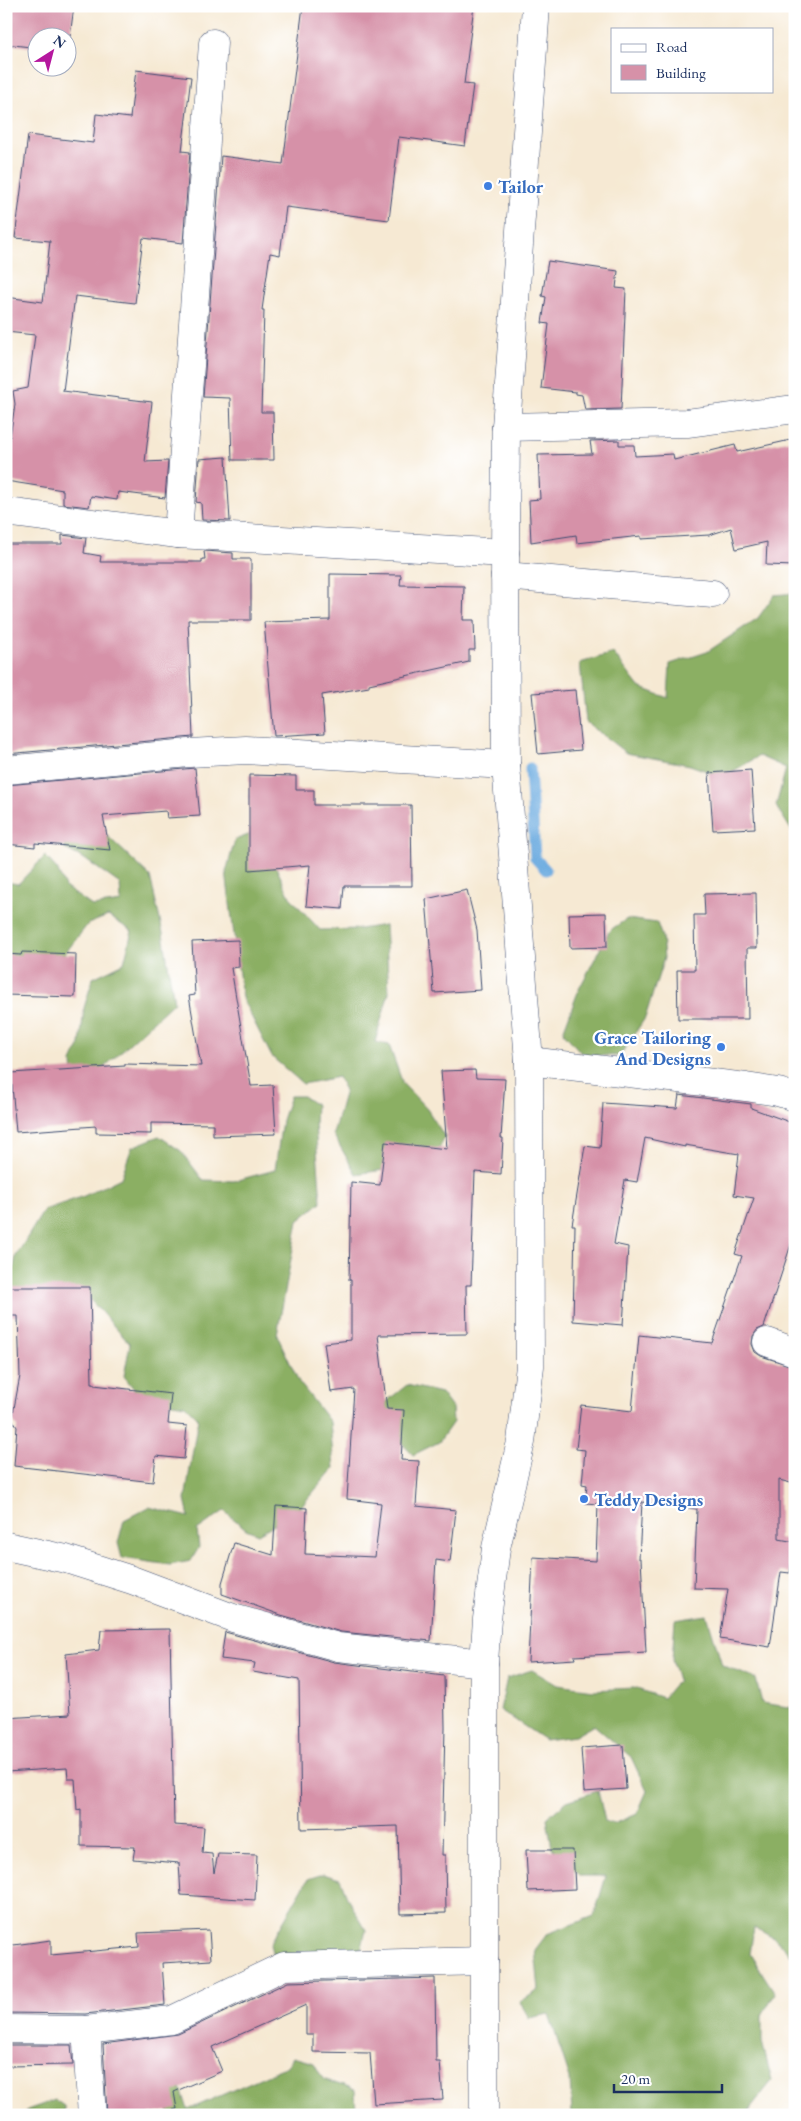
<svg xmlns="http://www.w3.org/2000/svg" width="801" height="2121" viewBox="0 0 801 2121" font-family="'EB Garamond',serif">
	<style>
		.forest { fill: #8baf64; stroke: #536f61 }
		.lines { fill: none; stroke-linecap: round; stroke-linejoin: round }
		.stream { stroke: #6dace0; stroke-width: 11 }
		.building { fill: #d691a8 }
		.minor-casing { stroke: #3c4b70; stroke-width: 29 }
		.minor { stroke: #fff; stroke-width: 28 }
		.shop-dot { fill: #3f7fe0; stroke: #fff; stroke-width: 2 }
		.labels { text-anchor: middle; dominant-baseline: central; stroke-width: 4.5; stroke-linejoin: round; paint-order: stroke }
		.shop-label { font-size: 18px; font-weight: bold; fill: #366cbe; stroke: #fff; text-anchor: start }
	</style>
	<rect width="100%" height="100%" fill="#fff"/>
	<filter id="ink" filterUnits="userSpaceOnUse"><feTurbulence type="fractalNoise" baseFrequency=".02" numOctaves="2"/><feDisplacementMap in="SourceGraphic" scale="10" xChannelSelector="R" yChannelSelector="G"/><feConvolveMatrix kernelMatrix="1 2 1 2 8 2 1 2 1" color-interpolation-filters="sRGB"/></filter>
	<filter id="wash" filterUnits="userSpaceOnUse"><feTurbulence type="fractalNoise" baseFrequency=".0096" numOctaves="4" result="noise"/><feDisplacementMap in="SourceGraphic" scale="20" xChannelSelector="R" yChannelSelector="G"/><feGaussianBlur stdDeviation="1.12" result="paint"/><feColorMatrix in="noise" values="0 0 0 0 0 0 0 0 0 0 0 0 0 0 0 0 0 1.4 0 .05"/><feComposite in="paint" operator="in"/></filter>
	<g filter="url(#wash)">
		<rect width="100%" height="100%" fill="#f6e9d3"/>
		<g class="forest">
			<polygon points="795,593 795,836 776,806 786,768 759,756 723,777 690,765 626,753 586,722 580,663 613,653 639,687 668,698 670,664 707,652 758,618 774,595"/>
			<polygon points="99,828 150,876 163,933 174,1002 98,1073 73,1077 72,1062 80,1044 84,1008 93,978 124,963 132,931 108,916 88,924 56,965 6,968 6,882 18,884 45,856 57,869 65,887 92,906 121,902 120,884 83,858 65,849 63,829"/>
			<polygon points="259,831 290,897 320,930 360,929 385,925 389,992 375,1042 389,1045 403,1084 427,1109 445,1137 435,1157 391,1169 356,1174 333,1134 345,1090 338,1077 303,1084 272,1057 242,998 226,872 235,840"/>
			<polygon points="627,919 657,923 662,937 664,958 645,1018 620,1056 583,1055 563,1032 579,989 610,930"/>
			<polygon points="290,1096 303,1096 316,1105 315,1124 321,1202 298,1221 277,1335 299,1382 330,1422 334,1468 297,1511 258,1534 246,1529 224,1511 197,1530 199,1547 191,1561 170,1565 122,1558 118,1543 124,1520 149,1507 189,1517 185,1500 198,1418 185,1405 141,1398 124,1376 130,1344 83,1292 9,1292 16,1256 44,1210 84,1196 121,1178 132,1147 159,1136 181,1151 203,1180 234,1181 275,1170 282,1120"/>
			<polygon points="407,1385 441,1393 452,1408 453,1422 439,1442 413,1455 379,1420 374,1411"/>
			<polygon points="707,1615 722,1665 756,1679 762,1703 795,1708 795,1960 775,1939 754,1927 750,1954 775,1993 762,2015 762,2042 772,2081 752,2106 748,2115 572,2115 570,2079 549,2014 529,2018 520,2002 539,1990 535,1950 547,1934 594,1916 606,1876 581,1876 552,1848 547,1818 567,1801 598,1791 605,1821 614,1824 637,1814 647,1791 631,1757 594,1725 575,1736 545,1740 500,1710 507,1678 532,1670 557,1685 593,1690 634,1688 663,1698 678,1680 672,1660 675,1620"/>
			<polygon points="323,1874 340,1879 348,1899 366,1930 362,1947 323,1977 274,1960 270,1944 308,1879"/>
			<polygon points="293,2057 314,2063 323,2079 355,2090 356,2115 169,2115 166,2085 180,2085 188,2110 287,2066"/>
			<polygon points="55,2100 64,2106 65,2115 25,2115 27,2110"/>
		</g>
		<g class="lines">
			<polyline class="stream" points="530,768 535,858 546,870"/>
		</g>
		<g id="blocks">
			<g class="building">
				<polygon points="6,6 74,6 68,52 68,38 38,38 38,48 6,44"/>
				<polygon points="303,6 474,6 464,84 473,85 465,146 399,137 389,220 286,207 280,255 270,253 262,310 264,310 261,412 273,412 274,460 232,460 230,398 203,397 221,156 283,164"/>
				<polygon points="136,70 191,77 182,151 190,152 183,243 143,238 135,303 75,296 63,391 152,402 145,462 168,461 165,498 118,492 117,500 91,496 89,507 63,504 63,490 6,481 6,463 15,404 13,391 28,388 35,335 6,332 6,297 43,302 50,241 15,238 28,135 93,143 96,114 130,118"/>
				<polygon points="548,261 618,271 616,288 626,289 621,409 585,410 582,395 576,394 576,392 541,388 549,324 542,323 546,297 542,296"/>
				<polygon points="795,439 795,566 766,565 767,542 736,549 731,528 709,535 641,539 641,536 577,543 576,535 531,542 529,500 540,499 538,455 592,454 590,441 619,440 619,445 634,445 635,456 673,454 674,460 735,445 737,452"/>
				<polygon points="226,457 230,521 202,520 201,503 196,502 199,459"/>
				<polygon points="62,535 86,538 84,553 101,556 100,562 202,562 202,559 205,559 204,551 233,553 233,559 251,559 251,620 188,620 193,737 6,754 6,544 62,544"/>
				<polygon points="330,574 401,575 400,585 464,586 463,620 474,620 475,650 469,650 469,662 369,684 369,687 322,695 325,733 274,736 264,622 330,620"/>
				<polygon points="575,690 581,750 538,754 532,693"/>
				<polygon points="195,768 200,816 167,818 166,811 103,816 110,850 35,843 35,847 6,844 6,785"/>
				<polygon points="751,770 755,828 713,830 709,773"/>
				<polygon points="249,775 296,776 296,790 314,790 314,805 411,805 412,886 344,886 342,909 306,906 310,865 249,870"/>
				<polygon points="467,890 477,930 481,990 434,993 426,899"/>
				<polygon points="756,893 757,948 747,948 748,1019 678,1019 677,970 695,970 694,915 705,915 704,894"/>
				<polygon points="606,913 607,947 570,948 569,914"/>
				<polygon points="238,940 239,967 231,968 251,1086 273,1085 276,1134 213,1136 213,1124 151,1123 151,1134 96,1133 96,1126 16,1132 11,1073 125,1066 125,1064 201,1066 189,996 195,995 192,942"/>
				<polygon points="22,952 76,954 75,997 6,995 6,954 21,955"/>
				<polygon points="475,1070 476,1078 505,1079 501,1138 503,1138 501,1174 475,1172 471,1285 466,1285 467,1334 378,1335 387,1409 404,1410 401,1460 419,1461 416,1506 456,1510 450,1562 436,1560 431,1641 341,1632 281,1615 222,1594 222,1583 234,1543 273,1555 276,1506 307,1508 305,1554 375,1557 381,1503 347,1499 354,1389 331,1392 324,1343 351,1340 351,1280 349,1280 351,1182 380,1185 385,1142 447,1149 441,1071"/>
				<polygon points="679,1095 751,1104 751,1108 795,1124 795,1232 764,1327 757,1330 753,1336 752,1344 755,1352 761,1356 795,1367 795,1484 779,1480 779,1539 795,1542 790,1573 781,1572 770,1647 720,1639 728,1589 694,1588 697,1509 642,1502 639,1559 641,1559 646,1652 574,1656 575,1659 528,1662 533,1557 596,1561 598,1504 585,1503 587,1485 582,1484 585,1450 576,1449 581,1405 632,1411 639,1335 712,1343 742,1256 735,1254 754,1198 734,1195 739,1154 685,1145 685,1147 645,1138 637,1182 625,1180 614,1244 628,1247 623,1325 573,1321 575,1225 572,1225 585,1146 600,1148 603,1103 677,1108"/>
				<polygon points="6,1287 90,1287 92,1383 94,1383 94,1385 171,1394 168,1424 187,1426 184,1459 156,1456 153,1482 14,1466 17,1427 12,1419 20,1376 18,1316 6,1316"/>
				<polygon points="170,1629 174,1825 204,1827 202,1853 212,1854 214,1873 218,1854 257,1855 255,1900 181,1895 179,1863 133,1859 135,1847 81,1846 81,1809 77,1810 75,1779 68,1779 67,1768 6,1772 6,1718 70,1714 66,1654 99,1650 101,1630"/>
				<polygon points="225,1632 334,1662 444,1676 445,1727 442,1855 445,1855 446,1913 400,1914 398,1826 301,1829 299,1680 253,1672 255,1663 221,1659"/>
				<polygon points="623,1745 626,1789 584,1792 581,1748"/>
				<polygon points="526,1850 573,1850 575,1889 528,1891"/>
				<polygon points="209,1930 211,1960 162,1963 165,2005 85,2014 6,2013 6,1946 51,1940 51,1955 139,1947 138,1933"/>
				<polygon points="435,1978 436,2062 440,2062 443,2100 374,2104 370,2053 313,2052 313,2035 306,2035 306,2005 212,2047 222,2071 174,2092 177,2109 148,2115 107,2115 103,2044 178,2034 288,1982"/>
				<polygon points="6,2045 71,2045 73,2065 6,2066"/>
			</g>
		</g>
	</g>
	<g filter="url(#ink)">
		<use href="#blocks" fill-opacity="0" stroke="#3c4b70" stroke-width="1"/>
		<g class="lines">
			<defs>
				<g id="minor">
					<polyline points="506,427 687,423 795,409"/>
					<polyline points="6,512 178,534 505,553"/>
					<polyline points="178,534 213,43"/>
					<polyline points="505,576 713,594"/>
					<polyline points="6,770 189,753 246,750 506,765"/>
					<polyline points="529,1061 746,1087 778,1092 795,1097"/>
					<polyline points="767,1342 795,1352"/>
					<polyline points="6,1546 66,1559 132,1580 233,1618 338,1647 484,1663"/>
					<polyline points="6,2029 86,2030 172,2020 284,1966 484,1961"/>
					<polyline points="86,2030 92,2115"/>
					<polyline points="484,2115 484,1663 487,1619 496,1548 521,1442 530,1366 529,1061 506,765 505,553 506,427 536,6"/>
				</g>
			</defs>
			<use href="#minor" class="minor-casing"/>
			<use href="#minor" class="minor"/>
		</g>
	</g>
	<g class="shop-dot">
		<circle cx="488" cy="186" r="5"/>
		<circle cx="721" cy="1047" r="5"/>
		<circle cx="584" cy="1499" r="5"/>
	</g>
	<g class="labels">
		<g class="shop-label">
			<text x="498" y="186">Tailor</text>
			<text x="711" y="1037" text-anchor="end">Grace Tailoring<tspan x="711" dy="21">And Designs</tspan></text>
			<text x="594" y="1499">Teddy Designs</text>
		</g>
	</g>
	<rect width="801" height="2121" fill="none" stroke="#fff" stroke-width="25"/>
	<rect x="611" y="28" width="162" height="65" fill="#ffffff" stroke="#a4acbf"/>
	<rect x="621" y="44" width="25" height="8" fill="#ffffff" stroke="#a4acbf"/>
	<text x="656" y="52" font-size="15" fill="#1b2f5e">Road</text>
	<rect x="621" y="65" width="25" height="15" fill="#d691a8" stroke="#a4acbf"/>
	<text x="656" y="78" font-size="15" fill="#1b2f5e">Building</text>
	<g transform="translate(52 52) rotate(36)"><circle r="24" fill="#ffffff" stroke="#a4acbf"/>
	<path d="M0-4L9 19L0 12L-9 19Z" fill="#b5179e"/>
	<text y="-8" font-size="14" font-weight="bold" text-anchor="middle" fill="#1b2f5e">N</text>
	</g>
	<path d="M614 2084v8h108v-8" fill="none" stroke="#1b2f5e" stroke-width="2.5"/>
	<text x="621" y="2084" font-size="15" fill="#1b2f5e" stroke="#ffffff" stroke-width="4" paint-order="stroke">20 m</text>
</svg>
